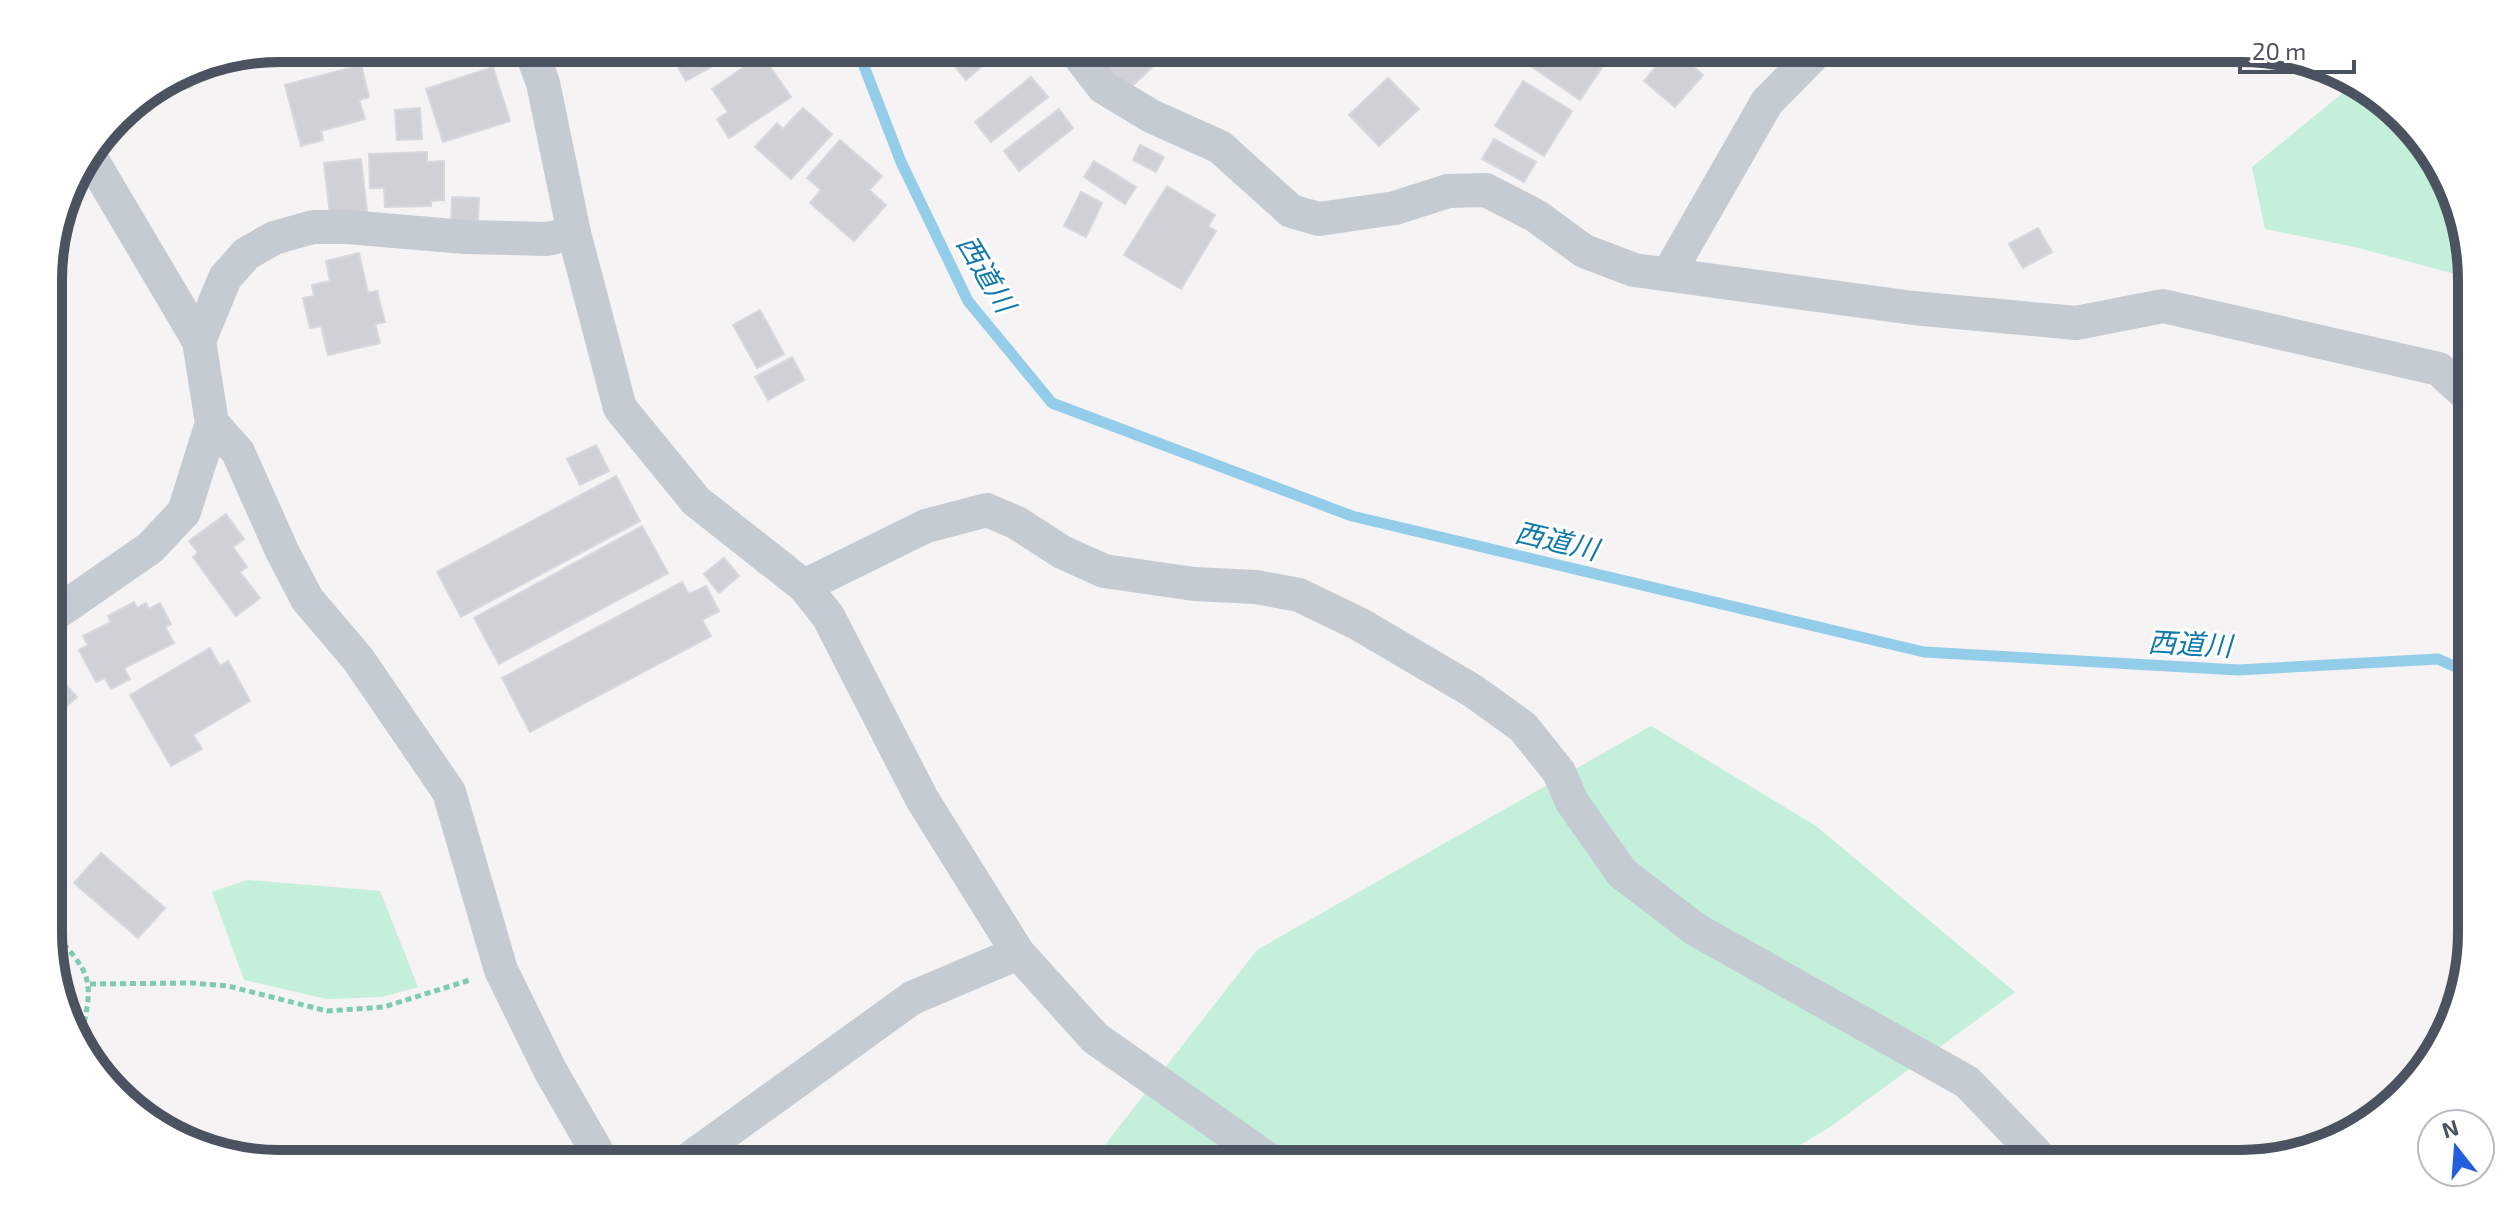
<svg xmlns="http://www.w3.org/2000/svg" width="2520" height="1212" viewBox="0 0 2520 1212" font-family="'Exo 2','Noto Sans JP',sans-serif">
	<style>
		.green { fill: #c4efda }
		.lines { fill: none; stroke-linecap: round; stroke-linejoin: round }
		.stream { stroke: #94cdea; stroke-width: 11 }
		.building { fill: #d0d1d6; stroke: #d7d8dd; stroke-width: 2 }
		.path { stroke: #7dccaf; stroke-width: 5; stroke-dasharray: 6 4; stroke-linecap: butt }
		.street { stroke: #c4cbd3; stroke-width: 34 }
		.labels { text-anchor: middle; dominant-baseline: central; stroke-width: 6; stroke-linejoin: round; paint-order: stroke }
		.water-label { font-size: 28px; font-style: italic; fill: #1279ab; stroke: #fff }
		.rim { fill: none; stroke: #4b5360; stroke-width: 10 }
	</style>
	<rect width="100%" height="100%" fill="#f5f3f3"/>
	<g class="green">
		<polygon points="2354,84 2424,139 2470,250 2470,278 2355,247 2265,229 2252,167"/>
		<polygon points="1651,726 1816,826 2015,992 1830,1127 1769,1164 1090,1164 1257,950"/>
		<polygon points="247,880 380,891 418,987 382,997 327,999 244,980 212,892"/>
	</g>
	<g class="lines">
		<polyline class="stream" points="857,48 901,162 968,301 1052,403 1352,516 1924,652 2238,670 2438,659 2471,674"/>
	</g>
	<g class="building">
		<polygon points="667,48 745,48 686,81"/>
		<polygon points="970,48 1002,48 966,80 952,63"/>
		<polygon points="1104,48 1203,48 1187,64 1171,49 1129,89 1096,56"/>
		<polygon points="1543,48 1615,48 1580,100 1531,66"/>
		<polygon points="1672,48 1703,75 1675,107 1644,81"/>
		<polygon points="762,55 791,97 729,138 717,119 728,112 712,89"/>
		<polygon points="361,65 369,97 359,100 365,119 321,131 323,140 301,146 285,85"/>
		<polygon points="493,67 510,121 443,142 426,89"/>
		<polygon points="188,69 192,87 175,91 171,78"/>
		<polygon points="1031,77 1048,97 991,142 975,122"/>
		<polygon points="1388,78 1419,109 1379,146 1349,115"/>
		<polygon points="1523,81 1572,111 1544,156 1495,126"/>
		<polygon points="420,108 422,139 397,140 395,110"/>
		<polygon points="803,108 832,134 791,179 755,147 777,123 783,129"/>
		<polygon points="1059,109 1073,128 1019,171 1004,151"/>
		<polygon points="1494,139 1536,162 1524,182 1482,159"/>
		<polygon points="840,140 882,176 869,190 886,205 854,241 810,203 821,190 807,178"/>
		<polygon points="1140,145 1164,157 1156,172 1133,160"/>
		<polygon points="427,152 427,162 444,161 444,200 431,201 431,206 385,207 384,188 370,188 369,154"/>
		<polygon points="361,159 367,211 330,215 324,163"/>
		<polygon points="1094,161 1136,187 1125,204 1084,177"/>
		<polygon points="1167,186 1215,215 1208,226 1216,231 1181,289 1124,255"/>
		<polygon points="1081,192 1102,203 1086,237 1064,226"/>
		<polygon points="452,197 479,198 478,223 451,222"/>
		<polygon points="2038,228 2052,252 2023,268 2009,244"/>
		<polygon points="359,253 368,293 377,291 385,322 375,324 380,343 328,355 321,326 310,328 303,298 314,296 312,285 330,281 326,261"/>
		<polygon points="760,310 784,354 757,368 733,325"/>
		<polygon points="792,357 804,380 768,400 755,377"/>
		<polygon points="596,445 609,471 580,485 567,459"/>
		<polygon points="616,476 640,521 461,617 437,572"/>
		<polygon points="226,514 244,539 233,547 247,567 240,572 260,598 236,616 193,557 198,553 189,541"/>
		<polygon points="642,526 668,573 499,664 474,618"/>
		<polygon points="724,558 739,576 719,593 704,574"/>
		<polygon points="682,582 689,594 706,586 719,611 702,620 711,636 530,732 502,678"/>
		<polygon points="134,602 137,608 146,603 149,609 160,603 171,624 165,627 174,643 124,668 130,679 111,689 105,678 96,682 79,650 88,645 83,636 111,622 108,616"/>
		<polygon points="210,648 220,666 228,661 250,701 193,735 202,749 171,766 130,695"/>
		<polygon points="49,666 77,697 50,721"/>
		<polygon points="101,853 165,908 138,938 74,883"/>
	</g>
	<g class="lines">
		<g class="path">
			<path d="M50,929C91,974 95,977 81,1037"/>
			<polyline points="90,984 192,983 228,986 327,1011 384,1007 470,980"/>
		</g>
		<g class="street">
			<polyline points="530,48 543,83 574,233 620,408 696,501 804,586 828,616 922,799 1018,953 1095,1038 1275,1164"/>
			<polyline points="1073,48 1103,87 1151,116 1220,147 1291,211 1319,219 1395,208 1448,191 1486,190 1536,216 1584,251 1634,270 1913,308 2076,323 2163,306 2439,369 2470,398"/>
			<polyline points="1669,273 1767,102 1820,48"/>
			<polyline points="199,341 225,278 246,254 274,238 313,227 348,227 465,237 547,239 574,233"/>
			<polyline points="212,423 238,452 282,551 307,599 358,659 449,792 501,970 550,1070 604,1164"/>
			<polyline points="804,586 926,526 987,510 1017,523 1062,552 1104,571 1194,584 1256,587 1299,595 1359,624 1473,691 1523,727 1559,772 1572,802 1622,873 1695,929 1967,1082 2046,1164"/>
			<polyline points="49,618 150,548 184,512 212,423 199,341 89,155"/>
			<polyline points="682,1164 912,998 1018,953"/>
		</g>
	</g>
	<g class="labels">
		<g class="water-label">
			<text transform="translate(987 273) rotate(59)">西道川</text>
			<text transform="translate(1557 540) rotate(13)">西道川</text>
			<text transform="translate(2190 643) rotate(3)">西道川</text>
		</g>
	</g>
	<path d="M0 0H2520V1212H0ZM280 62H2240A218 218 0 0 1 2458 280V932A218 218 0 0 1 2240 1150H280A218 218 0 0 1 62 932V280A218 218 0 0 1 280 62Z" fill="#fff" fill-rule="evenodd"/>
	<path class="rim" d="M280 62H2240A218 218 0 0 1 2458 280V932A218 218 0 0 1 2240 1150H280A218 218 0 0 1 62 932V280A218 218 0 0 1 280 62Z"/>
	<g transform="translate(2456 1148) rotate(343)"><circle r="38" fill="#ffffff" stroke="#b7babf" stroke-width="2"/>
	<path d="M0-6L14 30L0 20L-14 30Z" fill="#235edf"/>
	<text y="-12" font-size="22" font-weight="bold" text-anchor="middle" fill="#4b5360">N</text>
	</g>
	<path d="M2240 60v12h114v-12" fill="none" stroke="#4b5360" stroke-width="4"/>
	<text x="2252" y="60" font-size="24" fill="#4b5360" stroke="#ffffff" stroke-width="6" paint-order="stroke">20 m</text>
</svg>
